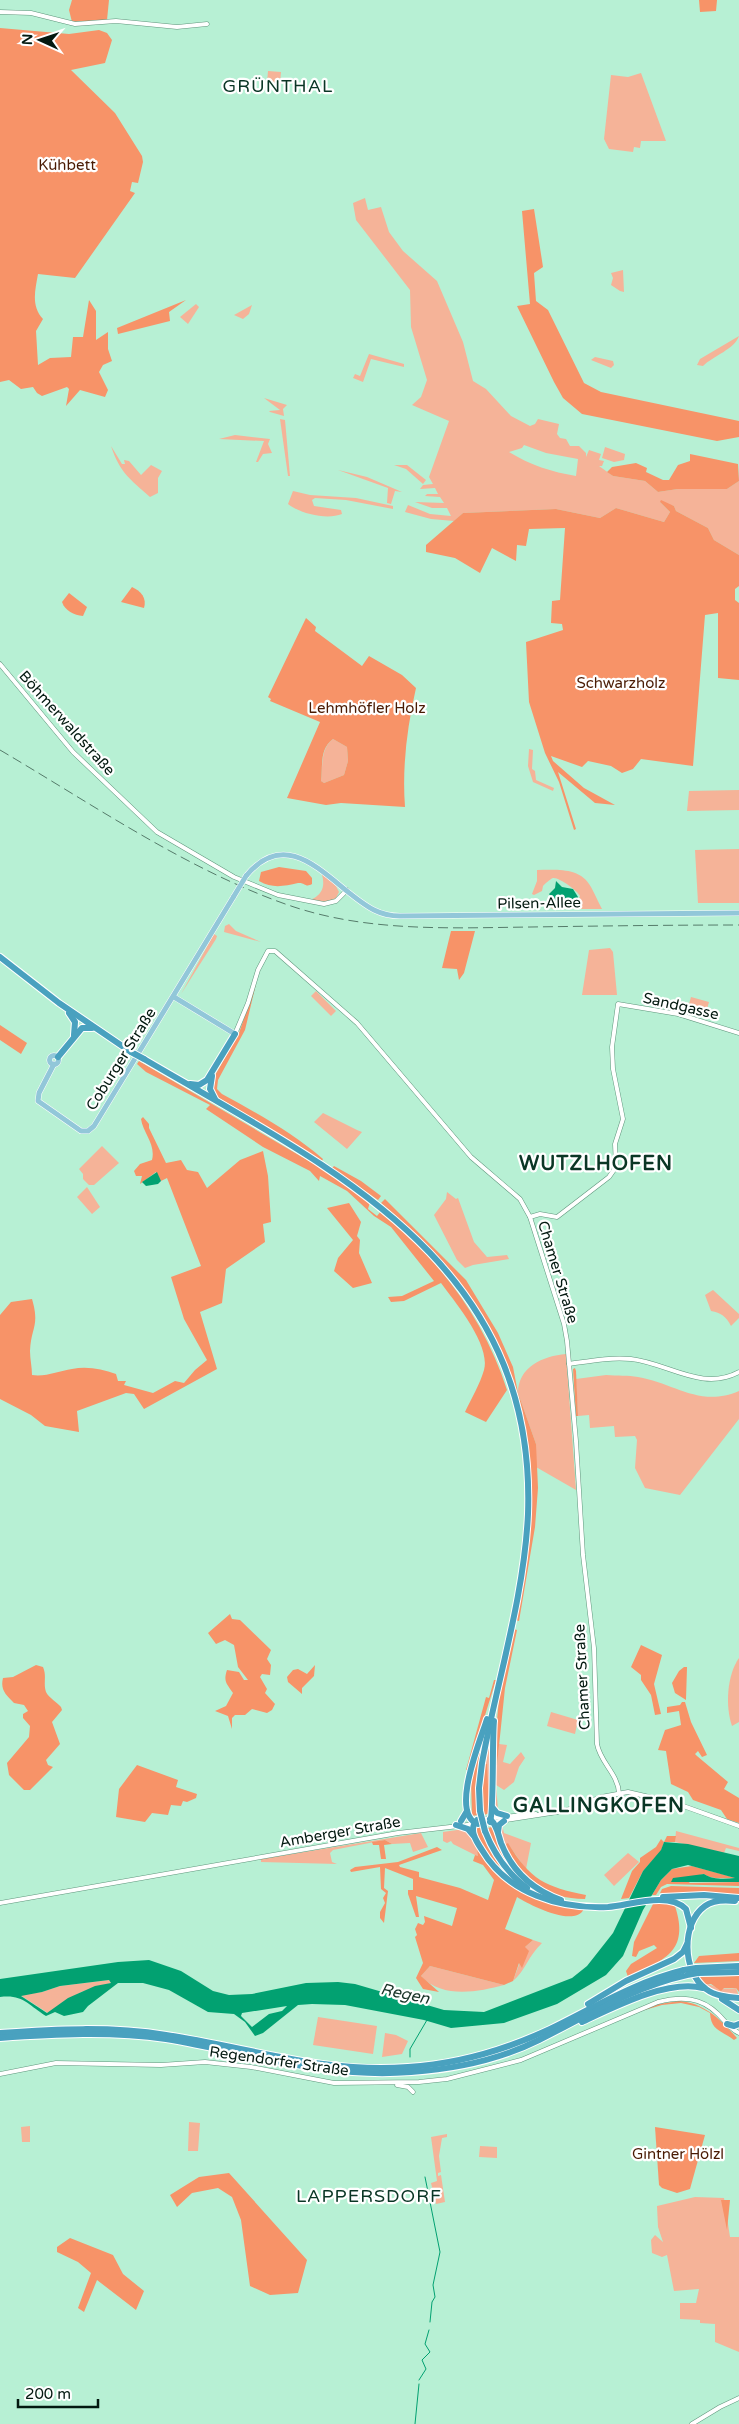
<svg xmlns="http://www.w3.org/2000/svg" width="739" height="2424" viewBox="0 0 739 2424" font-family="'Varela Round',sans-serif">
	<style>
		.green { fill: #f5b398; fill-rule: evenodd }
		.forest { fill: #f79368; fill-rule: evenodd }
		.water { fill: #02a171; fill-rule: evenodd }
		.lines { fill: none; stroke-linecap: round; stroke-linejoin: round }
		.stream { stroke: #02a171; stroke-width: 1 }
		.secondary-casing { stroke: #5f967c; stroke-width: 5 }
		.primary-casing { stroke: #fff; stroke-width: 6 }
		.highway-casing { stroke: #fff; stroke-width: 8 }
		.secondary { stroke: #fff; stroke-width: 4 }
		.primary { stroke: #92c7d9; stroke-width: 5 }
		.highway { stroke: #49a1bf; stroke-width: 6 }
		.rail { stroke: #557b6a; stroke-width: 1; stroke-dasharray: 10 5; stroke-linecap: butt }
		.primary-bridge-casing { stroke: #fff; stroke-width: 6; stroke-linecap: butt }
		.highway-bridge-casing { stroke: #fff; stroke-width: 8; stroke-linecap: butt }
		.primary-bridge { stroke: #92c7d9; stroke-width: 5 }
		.highway-bridge { stroke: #49a1bf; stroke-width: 6 }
		.labels { text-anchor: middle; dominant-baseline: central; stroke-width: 4.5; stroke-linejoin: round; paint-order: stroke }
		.park-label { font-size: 15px; fill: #4a1b04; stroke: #fff }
		.street-label { font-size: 15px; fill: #031910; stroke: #fff }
		.water-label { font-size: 16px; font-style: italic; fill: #193428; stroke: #fff }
		.quarter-label { font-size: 18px; letter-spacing: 1px; fill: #0a3625; stroke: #fff }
		.district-label { font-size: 20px; font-weight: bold; letter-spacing: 1px; fill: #0a3625; stroke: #fff }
	</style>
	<rect width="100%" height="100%" fill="#b7f0d4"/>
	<g class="green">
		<polygon points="268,71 281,72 280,83 267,83"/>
		<polygon points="641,73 666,141 641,141 640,148 634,147 633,152 609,149 604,139 611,75 628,77"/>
		<path d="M365,198L368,210L381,207L389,232L403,251L437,281L463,342L473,381L486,389L511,416L530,426L535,424L538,419L559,424L557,434L560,438L566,439L570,446H579L586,453V457L589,450L601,454L599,460L604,461L602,466H599L613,476L645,481L658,492L678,489H727L739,481V555L714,540L708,528L676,511L674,506L660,502L670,512L664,522L616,508L600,518L556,509L463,513L454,521L431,519L405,512L408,505L430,514L451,516L447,508H432L415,502L444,503L440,497L425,496L427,494H438L435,488L420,489L423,485L433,484L429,477L449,421L412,405L421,397L427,380L411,327L410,290L356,220L353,203ZM524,445L546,453L578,459L576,476C552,472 530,465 509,452L522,448Z"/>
		<polygon points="623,270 624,292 620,291 611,285 613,278 611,273"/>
		<polygon points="196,304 199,307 188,324 180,317"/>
		<polygon points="252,305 249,314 243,319 234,315"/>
		<path d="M739,336C735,349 713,356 703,366L697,365L700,359Z"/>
		<polygon points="369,354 404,364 404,367 371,359 363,382 353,378 355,374 360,376"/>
		<polygon points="595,357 613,361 614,365 611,368 591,360"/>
		<polygon points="264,398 287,405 283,409 284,416 270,412 269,411 280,410"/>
		<polygon points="280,419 285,420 290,476 288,476"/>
		<polygon points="235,435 270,439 268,444 272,453 263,454 258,462 256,462 264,441 219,439"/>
		<path d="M111,446L122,464H125L124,460L129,461L141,475L151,465L162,471L158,478V493L150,497C130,479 120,473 111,446Z"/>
		<polygon points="605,447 625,454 624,460 614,462 602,458"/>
		<polygon points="394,465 407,465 426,480 423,484 406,469"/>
		<polygon points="338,470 367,477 402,492 395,491 391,504 387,503 388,488"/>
		<path d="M293,491L310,495L356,498L393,506V509L346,500L315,498L312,500L314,506L341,510L342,514C327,520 301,514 288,504Z"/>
		<path d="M333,739L347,747L348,761L344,775L324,783L321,781C323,766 320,749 333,739Z"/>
		<polygon points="529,749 533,750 532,769 535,771 536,780 554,788 553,791 533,782 528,766"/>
		<polygon points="739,790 739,810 687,811 689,791"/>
		<polygon points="739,849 739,903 698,903 695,850"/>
		<path d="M537,870C557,870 580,867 591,887C595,894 598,902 602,909H552L550,906L553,903L561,907L577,905L580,896C578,891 559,877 553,878C550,879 545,884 543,886L542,891L534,895L532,894L537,881Z"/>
		<path d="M321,872L336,886L339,892L336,898L324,903L310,900C323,895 326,885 321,872Z"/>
		<polygon points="229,924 236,931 261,942 224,932 225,926"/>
		<polygon points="214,934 217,936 216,939 181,994"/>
		<polygon points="610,948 613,952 617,995 582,995 589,950"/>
		<polygon points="316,991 336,1011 331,1016 311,996"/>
		<polygon points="691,997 709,1002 705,1016 687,1011"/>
		<polygon points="323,1113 357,1130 362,1132 347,1149 314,1122"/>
		<polygon points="102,1146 119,1163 94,1185 89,1185 83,1179 83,1174 79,1169"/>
		<polygon points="87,1187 100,1207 92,1214 77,1197"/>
		<polygon points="447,1192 456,1199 458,1198 474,1242 487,1257 507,1255 509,1259 473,1265 465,1268 457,1260 434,1215 446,1199"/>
		<path d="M713,1290L739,1314V1318L731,1326C726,1316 721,1313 711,1311L705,1295Z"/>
		<path d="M566,1354L576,1490L536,1467V1444L518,1393C518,1367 543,1356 566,1354Z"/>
		<path d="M606,1375C617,1376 628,1375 638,1377C674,1383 700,1408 739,1391V1419L680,1495L645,1488L635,1468L637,1440L635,1436L615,1437L614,1426L590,1428L589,1415L578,1416L576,1379Z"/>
		<path d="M739,1658V1722L732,1726C725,1706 727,1675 739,1658Z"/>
		<polygon points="551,1712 578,1720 575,1734 547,1726"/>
		<polygon points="492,1727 490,1758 491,1814 487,1814 487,1764 483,1779"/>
		<polygon points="499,1744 507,1745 503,1762 510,1764 521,1752 525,1758 519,1767 514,1782 504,1790 496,1785 498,1810 495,1809 493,1765 497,1765"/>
		<polygon points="502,1825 504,1833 531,1843 526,1869 508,1844 504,1845 500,1833"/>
		<path d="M464,1829C473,1834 477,1847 479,1857L453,1844L451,1841L447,1843L443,1841V1832Z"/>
		<polygon points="676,1831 739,1848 739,1851 726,1848 724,1853 675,1842"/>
		<polygon points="421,1833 428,1847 413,1852 410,1843 392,1844 385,1840 333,1850 330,1853 332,1862 337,1864 261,1862 261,1859"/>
		<polygon points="628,1853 639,1862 614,1886 604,1875"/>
		<path d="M533,1940L542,1943C528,1956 526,1970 513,1981L520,1962L522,1967L525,1947Z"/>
		<path d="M430,1966L504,1985C478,1992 442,1999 421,1976Z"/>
		<path d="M697,1977H700C708,1987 723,1990 736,1988L739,1996C720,1995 710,1990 697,1977Z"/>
		<polygon points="109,1980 111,1983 81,1992 48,2013 20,1995 42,1992 60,1986"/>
		<polygon points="318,2017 377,2026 373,2054 313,2045"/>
		<polygon points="385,2033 396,2035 408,2041 402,2054 382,2057"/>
		<polygon points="189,2122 200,2123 198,2151 188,2151"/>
		<polygon points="30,2126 30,2142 22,2142 21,2127"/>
		<polygon points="447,2134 447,2137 442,2138 439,2156 441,2172 438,2173 438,2176 441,2175 445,2202 436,2204 431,2183 437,2181 431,2137"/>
		<polygon points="480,2146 497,2147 497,2158 479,2157"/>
		<polygon points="695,2197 724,2198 730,2237 739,2237 739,2352 715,2342 715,2324 700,2323 700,2320 680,2319 680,2303 696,2303 699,2289 674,2291 667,2255 662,2257 652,2253 651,2240 655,2235 663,2242 658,2227 657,2206"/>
	</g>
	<g class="forest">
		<polygon points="72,0 109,0 107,20 72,22 69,10"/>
		<polygon points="699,0 717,0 716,11 700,12"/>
		<path d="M0,28L69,34L99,30L107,33L112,40L105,63L71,70L115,113L142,156L143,162L138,183L132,182L130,191L135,193L75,278L38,274C35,291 31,306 43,319L36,331L38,365L50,358L71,357L73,337H83L89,300L96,311V340L108,332V349L112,361L103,365L99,372L108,390L105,397L80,390L66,406L69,389L67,387L42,396L37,393L33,387L21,389L9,380L0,382Z"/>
		<polygon points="534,209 543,267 534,273 536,301 548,310 584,383 601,392 739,421 739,437 717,441 582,414 563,398 554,382 517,306 530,304 522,211"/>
		<polygon points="186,300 169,312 170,321 118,334 117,328"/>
		<polygon points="690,454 738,464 739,481 727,489 678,489 658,492 645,481 613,476 607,472 612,467 636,463 647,468 646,472 663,480 669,480 678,465 690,461"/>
		<polygon points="661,500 674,506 676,511 708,528 714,540 739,555 739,586 735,589 735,600 739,603 739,680 718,678 718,613 705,615 693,766 641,759 633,769 622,773 611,766 588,761 582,767 551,756 553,761 584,788 615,805 595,803 558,772 576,829 574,830 559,782 545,753 529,702 526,642 563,630 562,624 551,623 552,601 560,600 565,528 529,529 526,546 517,545 516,561 492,548 480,573 455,558 426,552 426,545 463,513 556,509 600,518 616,508 664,522 670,512 660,502"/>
		<path d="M132,587C141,591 147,598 144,608L121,602Z"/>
		<path d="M69,593L87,607L83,616C74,615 65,611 62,602Z"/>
		<path d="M306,618L316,627L315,631L362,666L369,656L402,675L416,688C407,728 402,767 405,807L341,803L326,805L287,798L320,722L270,701L271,699L268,697ZM333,739L347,747L348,761L344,775L324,783L321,781C323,767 319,749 333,739Z"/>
		<path d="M279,867L306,871L312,878V884C305,888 305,882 298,883C284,886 273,889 259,881L261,872Z"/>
		<polygon points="451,931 475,931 464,973 459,980 457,969 442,968"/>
		<path d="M256,984L245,1030L218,1080L217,1089L222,1094C257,1113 293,1133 323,1159L322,1161L216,1096L212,1084L214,1077L239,1033Z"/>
		<polygon points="0,1025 27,1043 21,1054 0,1040"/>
		<path d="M139,1061L331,1174L370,1202L368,1209L377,1216L381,1211C439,1260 484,1318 507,1390L486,1422L465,1412C471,1399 480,1384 484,1370C491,1345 455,1302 441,1283L404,1301L391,1302L388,1297L402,1296L434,1281L391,1227L374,1216L347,1191L320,1176L319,1181L310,1171L263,1147L206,1109L210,1105L146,1072L137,1064Z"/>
		<path d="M143,1117L149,1124V1128L166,1163L181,1160L187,1170L198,1172L207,1188L240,1160L263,1151L268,1176L271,1222L263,1224L265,1242L226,1269L222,1303L200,1312L217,1369L144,1409L134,1394L126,1393L77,1411L79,1432L45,1426L31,1415L0,1399V1315L11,1302L32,1299C40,1326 31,1327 30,1351C30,1359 32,1367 32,1375C46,1377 59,1371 72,1369C87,1366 102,1369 116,1374L118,1381H126L124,1385L153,1393L175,1381L184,1383L195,1370L207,1360L184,1319L171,1277L201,1266L167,1178L161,1181L156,1172L140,1184L142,1176H136L134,1171L140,1164L152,1160C156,1144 143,1133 141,1119Z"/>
		<polygon points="334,1166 361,1181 381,1196 378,1200 332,1168"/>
		<path d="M385,1199L466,1280L498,1333L513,1367L518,1393L536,1444L538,1488L535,1527L519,1621L515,1620C521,1583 530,1545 531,1508C535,1381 476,1282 381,1203Z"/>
		<polygon points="349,1203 361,1222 357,1236 360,1240 359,1253 372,1283 353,1288 334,1271 338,1258 353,1240 327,1208"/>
		<polygon points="575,1368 576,1371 578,1416 576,1416 573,1369"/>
		<path d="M230,1614L232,1619L240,1620L271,1650L267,1659L271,1665L270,1675L262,1674L260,1677L267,1689L265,1693L275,1704L272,1710L267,1713L252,1709L245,1715H235L232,1718V1729L228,1716L215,1711L226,1706L233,1693C227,1684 223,1682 227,1670L239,1672L244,1680H248L238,1667L234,1645L225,1640L216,1644L208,1633Z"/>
		<polygon points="514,1629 517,1630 505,1688 497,1765 493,1765 499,1698"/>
		<polygon points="641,1645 662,1655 654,1684 661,1714 655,1715 651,1695 641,1680 641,1675 631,1667"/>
		<path d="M36,1665L43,1667C47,1676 43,1683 46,1692C49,1698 57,1702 61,1707L62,1710L52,1722L60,1744L46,1760L48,1765L53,1767L30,1790H24L9,1775L7,1763L29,1737L30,1726L23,1718V1714L28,1711L24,1705L14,1703C6,1695 0,1690 3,1678L13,1677Z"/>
		<polygon points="315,1665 314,1676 302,1688 302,1694 288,1682 287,1677 293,1670 298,1669 307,1674"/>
		<polygon points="684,1667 687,1667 686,1700 675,1693 672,1683 679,1671"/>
		<polygon points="494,1680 496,1680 468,1770 466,1770 486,1697 489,1698"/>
		<polygon points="682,1702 685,1702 691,1722 707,1755 702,1757 698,1751 695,1754 697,1756 728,1782 724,1789 739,1798 739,1823 727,1819 721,1810 693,1800 688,1792 671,1784 666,1751 658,1750 665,1730 681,1725 679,1711 667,1713 667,1707 680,1705"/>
		<polygon points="478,1752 481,1752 476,1788 478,1815 472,1816 471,1780"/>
		<polygon points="485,1764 487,1764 489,1810 487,1814 484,1815 482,1795"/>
		<polygon points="137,1765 178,1780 176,1787 197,1794 196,1798 187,1802 183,1801 181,1806 171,1805 168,1815 152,1813 145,1822 116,1817 119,1789"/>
		<path d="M481,1827L489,1849L500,1866L499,1867C488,1855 479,1844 476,1828Z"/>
		<polygon points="492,1827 507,1860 505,1861 492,1841 487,1828"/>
		<polygon points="667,1836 676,1836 675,1842 664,1842 661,1851 643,1871 629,1898 621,1899 632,1871 640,1862 640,1858 656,1847 661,1839 664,1842"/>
		<polygon points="385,1840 392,1844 384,1845 386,1859 381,1859 379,1845 373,1845 372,1842"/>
		<path d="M508,1843C530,1880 546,1887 586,1895L585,1899C543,1899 524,1879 504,1845Z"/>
		<path d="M437,1847L442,1850L399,1865L400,1867L419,1872V1877L460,1888L488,1900L494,1880L483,1865L473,1861L475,1855L478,1856L477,1848C497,1888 541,1906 584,1909C574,1928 530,1905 517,1897L505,1929L533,1940L525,1947L529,1951L522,1968L519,1963L513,1981L504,1985L430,1966L421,1976L439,1992L423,1989L416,1978L423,1963L415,1937L417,1935L415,1929L418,1923L423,1925L425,1922L424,1916L452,1926L457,1908L416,1896L419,1917H416L408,1894V1890H413V1879L385,1868L384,1888L388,1891L384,1923L380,1918V1912L385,1903L383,1898L386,1893L381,1889L380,1867L351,1872L350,1870L355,1867L398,1862Z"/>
		<path d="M692,1866L736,1878C725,1878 713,1880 704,1874L695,1876L689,1883L739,1882V1886L667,1884L661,1887L656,1895H652L661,1880L672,1869Z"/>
		<polygon points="671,1886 739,1888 739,1896 660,1893 662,1889"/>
		<path d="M665,1903L675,1906C690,1952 664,1960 628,1977L626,1971L631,1964L657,1948L654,1945L639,1951L636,1957L632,1956L634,1942L653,1904Z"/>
		<polygon points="739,1953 739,1961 694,1963 699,1956"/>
		<polygon points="739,1976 739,1992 736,1988 724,1988 721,1991 711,1984 706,1984 700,1977"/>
		<path d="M679,2001C705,2003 721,2020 737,2038L734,2040C721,2030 711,2031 710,2013L699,2007L681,2003L662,2005L638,2012L659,2004Z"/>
		<polygon points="655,2127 705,2135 690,2189 677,2193 662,2188 659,2185"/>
		<polygon points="229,2173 307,2260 298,2293 270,2295 250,2286 241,2220 232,2197 218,2188 192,2193 177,2207 170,2195 199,2177"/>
		<polygon points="721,2200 730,2200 727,2230"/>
		<polygon points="70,2238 113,2255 123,2274 144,2291 136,2310 97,2280 84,2312 78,2308 91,2273 78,2262 57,2252 57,2247"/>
	</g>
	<g class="water">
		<path d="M556,881L562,887L573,889L578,897L576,904C564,907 555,903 549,894L555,888Z"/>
		<polygon points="157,1172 161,1181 158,1184 146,1186 142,1182"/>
		<path d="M664,1842L688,1844L739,1856V1882H671L673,1878L704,1874C713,1880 725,1879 735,1878L688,1865L672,1869L661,1880L643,1910L623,1956L606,1975L557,2004L504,2023L451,2028L424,2020L345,2005L312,2004L298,2005L263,2033L255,2036L245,2022L234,2014L208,2012L169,1990L143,1983H118L88,2006L83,2012L64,2016L55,2012L46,2016C28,2005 23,1994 0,1997V1979L118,1962L149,1960L181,1971L213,1991L229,1995L252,1994L306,1983L338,1982L355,1984L444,2010L484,2012L572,1978L587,1966L613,1933L643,1871L661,1850ZM109,1980L111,1983L95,1986L68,1998L47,2013L21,1996L42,1992L60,1986ZM287,2006L282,2011L269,2014L252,2027L241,2016L242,2013Z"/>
	</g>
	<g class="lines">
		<g class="stream">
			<polyline points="410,2057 410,2049 427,2020"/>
			<polyline points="425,2177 440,2252 433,2285 435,2297 432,2302 430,2322"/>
			<polyline points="419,2380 426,2369 422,2360 430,2352 425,2344 429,2330"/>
			<polyline points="415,2424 419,2384"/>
		</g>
		<defs>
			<g id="secondary">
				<polyline points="0,12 31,13 75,24 116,21 177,27 207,24"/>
				<polyline points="0,664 73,752 157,832 234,877 278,895 324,904 336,901 347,890"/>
				<path d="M235,1034L248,1003L258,970L268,951H275L357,1023L471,1157L520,1199L530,1217L564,1324L567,1341L576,1441L583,1555L594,1648L597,1744C600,1762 618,1774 619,1793"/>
				<polyline points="530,1217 540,1214 557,1217 609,1177 616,1167 615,1144 623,1119 613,1069 612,1047 618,1004 678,1014 739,1033"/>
				<path d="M569,1364C590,1361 610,1357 631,1359C668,1363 702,1392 739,1372"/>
				<polyline points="481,1819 536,1814"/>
				<polyline points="493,1822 564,1811 601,1797 628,1792 675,1803 739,1826"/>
				<polyline points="0,1903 398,1833 476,1824"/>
				<path d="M0,2074L56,2063L161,2065L205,2062L251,2067L334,2083L419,2082L447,2079L521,2060L658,2002C681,1996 701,1997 718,2014C725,2021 730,2029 739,2033"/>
				<polyline points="397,2085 408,2087 413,2092"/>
				<polyline points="692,2424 720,2407 739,2398"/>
			</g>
			<g id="primary">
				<path d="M246,876C292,820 334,890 374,910C382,914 391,916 400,916L739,913"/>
				<polyline points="174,997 235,1034"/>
				<circle cx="54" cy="1060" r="4.5"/>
				<polyline points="54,1064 39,1093 38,1101 81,1131 88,1131 94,1126 234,896"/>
			</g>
			<g id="highway">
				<polyline points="0,957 59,1003 131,1052"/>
				<polyline points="69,1013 75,1022 74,1035"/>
				<polyline points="58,1057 82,1028 92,1028"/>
				<path d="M144,1059C329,1168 537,1260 528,1514C524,1598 497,1681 482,1763L479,1788L480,1811"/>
				<polyline points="212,1076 210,1089 215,1099"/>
				<polyline points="190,1084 199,1085 207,1080 235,1034"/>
				<polyline points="493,1808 497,1813 507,1816"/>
				<path d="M490,1819C497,1825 498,1834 501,1843C512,1871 533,1890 561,1900"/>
				<path d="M477,1820C468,1829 476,1841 482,1850C508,1894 560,1909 608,1907C631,1905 668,1891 686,1909L691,1928"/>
				<polyline points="461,1821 467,1811"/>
				<path d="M490,1822C494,1815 492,1738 494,1721"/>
				<path d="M478,1824C449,1814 481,1739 487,1719"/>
				<polyline points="456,1825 468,1829 473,1835"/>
				<path d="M485,1831C494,1854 507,1873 527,1888"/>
				<polyline points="498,1832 499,1825 504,1821"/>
				<polyline points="663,1897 704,1895 739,1898"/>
				<path d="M735,1901C726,1900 713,1900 705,1906C681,1923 682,1972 706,1989C715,1996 727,1997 739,1998"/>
				<polyline points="696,1968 739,1966"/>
				<polyline points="698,1973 739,1972"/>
				<polyline points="722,1999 739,2010"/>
				<polyline points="588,2004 626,1981 674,1959 683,1952 687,1944"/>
				<path d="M582,2022C614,2007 668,1979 703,1988"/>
				<polyline points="727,2024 734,2026 739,2024"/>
				<path d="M0,2033C55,2029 111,2026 166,2035C247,2047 325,2074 408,2067C458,2064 505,2050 550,2029C595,2007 635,1982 684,1970"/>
				<path d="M0,2038C55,2034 111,2031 166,2039C250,2053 325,2079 411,2072C455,2069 499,2060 539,2040C587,2016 633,1987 687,1975"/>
			</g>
		</defs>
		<use href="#secondary" class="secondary-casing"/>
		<use href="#primary" class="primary-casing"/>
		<use href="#highway" class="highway-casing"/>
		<use href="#secondary" class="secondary"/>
		<use href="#primary" class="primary"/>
		<use href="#highway" class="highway"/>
		<path class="rail" d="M0,750C92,804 192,873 294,907C370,932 451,928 531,927C600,926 670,925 739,925"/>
		<defs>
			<polyline id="primary-bridge" points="234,896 246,876"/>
			<g id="highway-bridge">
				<polyline points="131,1052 144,1059"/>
				<polyline points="480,1811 485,1831"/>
				<polyline points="684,1970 696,1968"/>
				<polyline points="687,1975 698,1973"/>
			</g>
		</defs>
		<use href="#primary-bridge" class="primary-bridge-casing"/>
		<use href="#highway-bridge" class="highway-bridge-casing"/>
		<use href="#primary-bridge" class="primary-bridge"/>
		<use href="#highway-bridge" class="highway-bridge"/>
	</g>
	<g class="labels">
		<g class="park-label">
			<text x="67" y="165">Kühbett</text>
			<text x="621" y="683">Schwarzholz</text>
			<text x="367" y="708">Lehmhöfler Holz</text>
			<text x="678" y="2154">Gintner Hölzl</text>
		</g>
		<g class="street-label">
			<text transform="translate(67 723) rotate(48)">Böhmerwaldstraße</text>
			<text transform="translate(539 903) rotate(-1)">Pilsen-Allee</text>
			<text transform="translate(681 1006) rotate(13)">Sandgasse</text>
			<text transform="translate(121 1059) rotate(-58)">Coburger Straße</text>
			<text transform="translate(558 1272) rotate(73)">Chamer Straße</text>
			<text transform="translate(582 1677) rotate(-93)">Chamer Straße</text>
			<text transform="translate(340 1832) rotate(-10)">Amberger Straße</text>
			<text transform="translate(279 2061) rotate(8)">Regendorfer Straße</text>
		</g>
		<g class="water-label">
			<text transform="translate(405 1994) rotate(12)">Regen</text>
		</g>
		<g class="quarter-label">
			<text x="278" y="86">GRÜNTHAL</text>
			<text x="369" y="2196">LAPPERSDORF</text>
		</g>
		<g class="district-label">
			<text x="596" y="1164">WUTZLHOFEN</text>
			<text x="599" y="1806">GALLINGKOFEN</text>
		</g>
	</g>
	<g transform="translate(40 40) rotate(273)" stroke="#ffffff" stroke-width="4" paint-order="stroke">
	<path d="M0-4L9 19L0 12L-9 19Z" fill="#031910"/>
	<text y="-8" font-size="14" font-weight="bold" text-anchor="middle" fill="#031910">N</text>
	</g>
	<path d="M18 2399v8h80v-8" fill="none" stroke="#031910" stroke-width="2.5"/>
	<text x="25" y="2399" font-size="15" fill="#031910" stroke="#ffffff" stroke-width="4" paint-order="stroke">200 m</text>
</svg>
